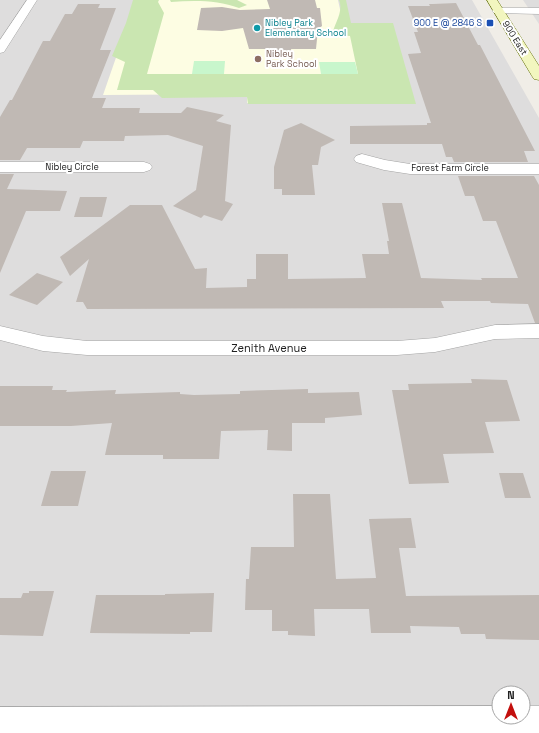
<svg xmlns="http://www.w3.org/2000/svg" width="539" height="733" viewBox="0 0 539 733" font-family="'Space Grotesk',sans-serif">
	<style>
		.residential { fill: #dedddd; fill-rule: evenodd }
		.education { fill: #fdfde3 }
		.grass { fill: #cae6b1 }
		.park { fill: #c8f6cc }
		.building { fill: #c0b9b4 }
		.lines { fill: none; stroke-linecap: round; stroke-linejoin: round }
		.street-casing { stroke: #a4a4a4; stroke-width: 1 }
		.secondary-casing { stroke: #66720c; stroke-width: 1 }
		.street { fill: #fff; fill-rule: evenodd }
		.secondary { fill: #f2f6bf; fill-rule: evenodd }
		.transit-dot { fill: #1a4fb4; stroke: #fff; stroke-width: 1.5 }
		.culture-dot { fill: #0f9aa8; stroke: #fff; stroke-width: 1.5 }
		.education-dot { fill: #8d6e63; stroke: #fff; stroke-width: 1.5 }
		.labels { text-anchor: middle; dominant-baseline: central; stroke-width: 4; stroke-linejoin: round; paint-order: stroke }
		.far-culture-label { font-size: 9px; fill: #0d838f; stroke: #fff; text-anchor: start }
		.far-transit-label { font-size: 9px; fill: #164399; stroke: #fff; text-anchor: end }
		.far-street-label { font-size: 9px; fill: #202020; stroke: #fff }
		.far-education-label { font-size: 9px; fill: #785e54; stroke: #fff; text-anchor: start }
		.street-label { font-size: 11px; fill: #202020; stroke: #fff }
	</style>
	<rect width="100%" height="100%" fill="#f0ede7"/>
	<g class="residential">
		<path d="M0,0H472L539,118V733H0ZM499,693H523V717H499Z"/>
		<polygon points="523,0 539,0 539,24"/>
	</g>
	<polygon class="education" points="136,0 338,0 343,23 389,23 415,102 247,103 247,94 103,95"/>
	<g class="grass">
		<path d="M133,0H159L158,2L164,13L147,74H358L350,36L332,35C334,24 344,12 339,0H346L351,23H393L416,104H248L247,97L162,98L153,90H117L125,62L112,56L126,23Z"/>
		<path d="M170,0H237L247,5L239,8C218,0 194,0 171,2Z"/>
	</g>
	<g class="park">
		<polygon points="194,61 225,61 224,74 192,74"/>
		<polygon points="319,62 355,62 358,74 321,74"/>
	</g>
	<g class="building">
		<polygon points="267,0 315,0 317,8 320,8 322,26 318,29 316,49 291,49 292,55 267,55 267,49 249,49 243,28 222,31 197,30 201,8 222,7 240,10 270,9"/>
		<polygon points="78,4 100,4 98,8 116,8 100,50 111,50 92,98 106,98 102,108 140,108 139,113 181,113 187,107 224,115 216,121 231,125 225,201 233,204 222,221 204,215 201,218 173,206 196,190 203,146 168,135 125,136 124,141 83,141 80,148 27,148 20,160 0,160 0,117 10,100 12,100 43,41 50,41 65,14 72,14"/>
		<polygon points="433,4 456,3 478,45 480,45 535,151 524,151 528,162 454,162 452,157 446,157 442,144 350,144 350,126 427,125 427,123 431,123 408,54 421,53 414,32 418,32 408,6 430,6 429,4"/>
		<polygon points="301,123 335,140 321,147 318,165 312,165 315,195 282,195 282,189 274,189 274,167 284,130"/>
		<polygon points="0,174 14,174 7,189 67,191 60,211 26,211 0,273"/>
		<polygon points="458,176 534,176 539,185 539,323 535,323 528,304 491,303 490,301 441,301 444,308 87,309 83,302 76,302 89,259 70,276 60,257 130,205 162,205 195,269 207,268 206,288 247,287 247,279 256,279 256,254 288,254 288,279 366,278 362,254 389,254 387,241 389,241 382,203 402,203 421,278 482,280 481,278 518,278 496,221 483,221 474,196 465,196"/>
		<polygon points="80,197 107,197 102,217 74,217"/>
		<polygon points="37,273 63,282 37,305 9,295"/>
		<polygon points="471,379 507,380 520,421 485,422 494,453 443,454 449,483 409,484 392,390 409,390 408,384 472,383"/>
		<polygon points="0,386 53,386 52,390 67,390 66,392 116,390 115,394 180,392 180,394 194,395 240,394 240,391 308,389 308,393 359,392 362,415 325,418 325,423 292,423 292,451 267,450 268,430 221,431 219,459 163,459 163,455 105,455 112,423 71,426 0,426"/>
		<polygon points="51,471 86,471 78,506 41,506"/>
		<polygon points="499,473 523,473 531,498 505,498"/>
		<polygon points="293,494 330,494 336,579 376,578 369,519 411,518 416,548 399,548 406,596 539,595 539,640 486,639 485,634 461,634 459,627 410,626 411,633 371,633 369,609 314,609 315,636 288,635 288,631 272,631 272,610 245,610 246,579 249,579 251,547 294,547"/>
		<polygon points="29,591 54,591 43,636 0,635 0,598 21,598 23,593 29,593"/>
		<polygon points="214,593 212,632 190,632 190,634 90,633 96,595 165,595 165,594"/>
	</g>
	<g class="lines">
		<defs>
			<g id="street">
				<polygon points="27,0 37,0 4,52 0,53 0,40"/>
				<polygon points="498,8 539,8 539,14 494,13 492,11 494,9"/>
				<polygon points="362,154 385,160 410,164 539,164 539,174 410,174 384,170 356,162 354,159 356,156"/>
				<polygon points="0,162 144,162 150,164 152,167 150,170 144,172 0,172"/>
				<polygon points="539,324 539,338 495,339 435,352 397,355 87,355 43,351 0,340 0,326 43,336 87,341 397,341 435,338 495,325"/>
				<polygon points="499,706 499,717 523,717 523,706 539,706 539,733 0,733 0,707"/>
			</g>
			<polygon id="secondary" points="487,0 497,0 539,66 539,80 534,79 532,76"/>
		</defs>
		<use href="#street" class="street-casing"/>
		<use href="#secondary" class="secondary-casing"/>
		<use href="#street" class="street"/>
		<use href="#secondary" class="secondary"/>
	</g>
	<rect class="transit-dot" x="486" y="19" width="8" height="8" rx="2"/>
	<circle class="culture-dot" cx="257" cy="28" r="4"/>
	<circle class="education-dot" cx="258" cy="59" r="4"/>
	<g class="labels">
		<g class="far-culture-label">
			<text x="265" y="23">Nibley Park<tspan x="265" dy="10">Elementary School</tspan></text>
		</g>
		<g class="far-transit-label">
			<text x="482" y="23">900 E @ 2846 S</text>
		</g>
		<g class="far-street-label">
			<text transform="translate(515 38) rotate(58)">900 East</text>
			<text x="72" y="167">Nibley Circle</text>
			<text x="450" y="168">Forest Farm Circle</text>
		</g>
		<g class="far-education-label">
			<text x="266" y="54">Nibley<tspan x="266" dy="10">Park School</tspan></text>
		</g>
		<g class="street-label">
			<text x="269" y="348">Zenith Avenue</text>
		</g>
	</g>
	<g transform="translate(511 705)"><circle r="19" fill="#ffffff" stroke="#a6a6a6"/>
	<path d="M0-3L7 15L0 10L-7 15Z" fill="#c30f0d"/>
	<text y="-6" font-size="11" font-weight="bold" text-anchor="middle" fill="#202020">N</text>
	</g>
</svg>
